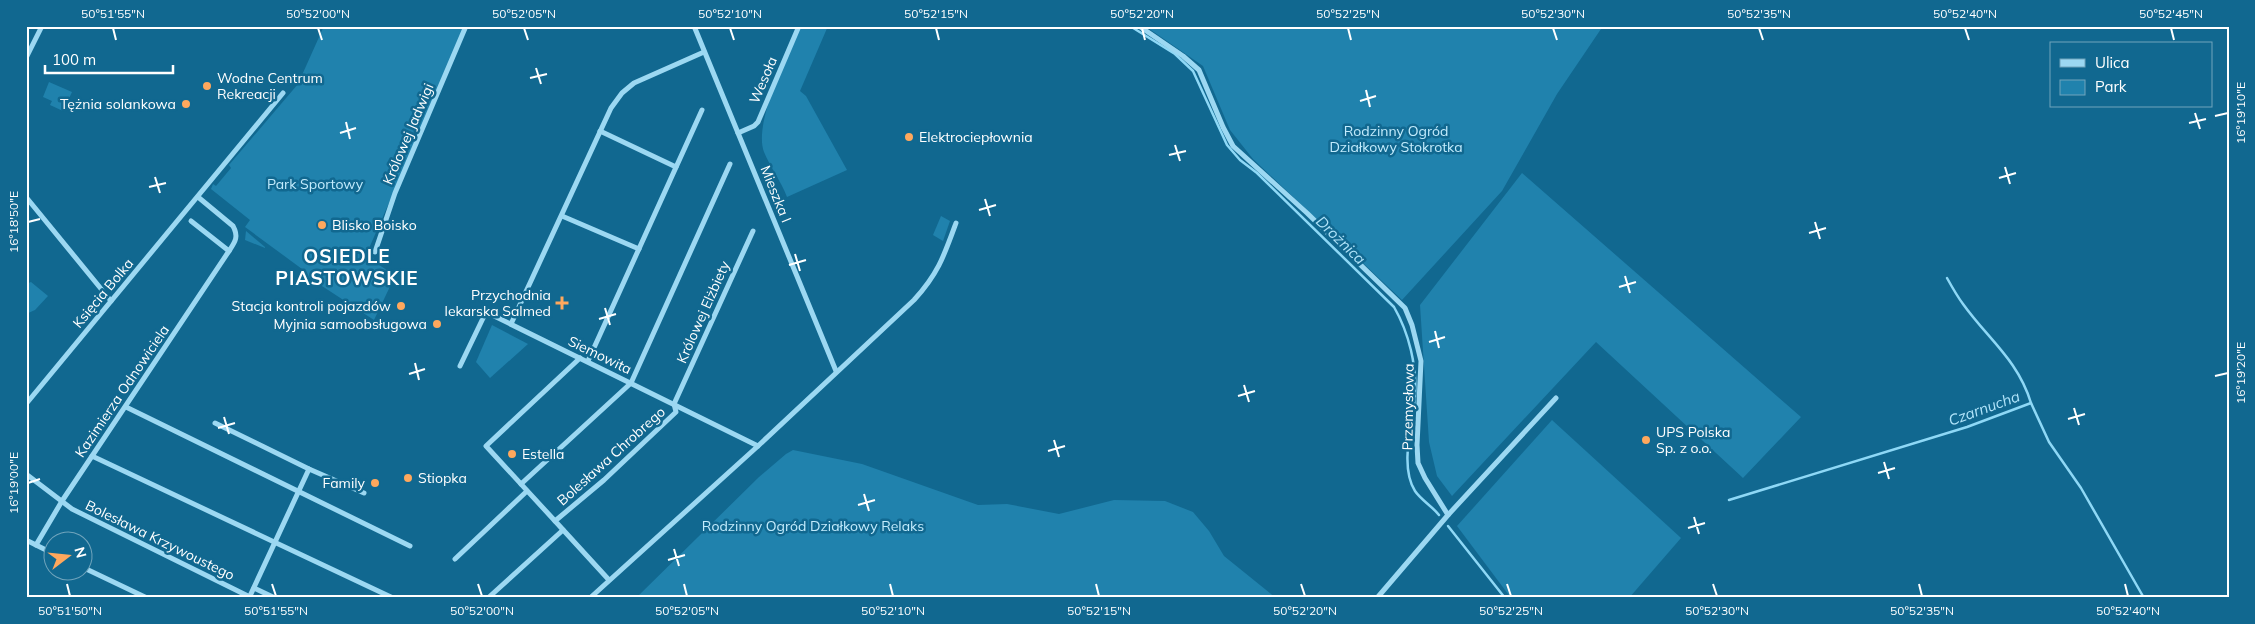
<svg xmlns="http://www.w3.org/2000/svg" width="2255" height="624" viewBox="0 0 2255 624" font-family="Mulish,sans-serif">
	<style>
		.green { fill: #2082ad }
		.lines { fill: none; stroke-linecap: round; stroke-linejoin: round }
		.stream { stroke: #8ed8f6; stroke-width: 2.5 }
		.minor { stroke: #9cd8f2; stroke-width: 5 }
		.ticks { fill: none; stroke: #fff; stroke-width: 2 }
		.poi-dot { fill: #ffa85d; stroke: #116890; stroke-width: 2 }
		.labels { text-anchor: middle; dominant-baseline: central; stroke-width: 5; stroke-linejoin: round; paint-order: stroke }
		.poi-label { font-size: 14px; fill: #fff; stroke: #116890; text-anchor: start }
		.street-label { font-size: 14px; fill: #fff; stroke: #116890 }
		.park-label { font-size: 14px; fill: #c3ecfd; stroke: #116890 }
		.water-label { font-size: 15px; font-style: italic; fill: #b1e4fa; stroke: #116890 }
		.district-label { font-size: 19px; font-weight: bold; letter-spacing: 1px; fill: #fff; stroke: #116890 }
		.neatline { fill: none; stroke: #fff; stroke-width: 2 }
		.ticks-label { font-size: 12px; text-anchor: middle; fill: #fff }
	</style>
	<rect width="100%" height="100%" fill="#116890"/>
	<g class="green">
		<path d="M324,26H467L370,246C370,261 383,269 396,274L374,320L299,271L302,269L245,227L250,220L211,189L213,184L216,186L231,168L229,165L298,84Z"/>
		<path d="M801,26H828L800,91L806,96L847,170L787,197C781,181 770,167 764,152C753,123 788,55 801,26Z"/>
		<polygon points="1145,26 1603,26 1557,94 1502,191 1402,300 1253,159 1230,130 1203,66"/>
		<polygon points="49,82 72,92 63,111 50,105 52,101 43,97"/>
		<polygon points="1522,173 1801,417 1743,478 1596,342 1452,496 1437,476 1429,442 1420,305"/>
		<polygon points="941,216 950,221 943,241 933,235"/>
		<polygon points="246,231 265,247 265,248 245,240"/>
		<polygon points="31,282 48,296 35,310 26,314 26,284"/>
		<polygon points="492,325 528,344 490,378 476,362"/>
		<polygon points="1552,420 1681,538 1629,598 1511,598 1457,526"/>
		<polygon points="793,450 862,464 978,505 1007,504 1059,514 1114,500 1165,501 1193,512 1209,531 1224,556 1276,598 636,598 759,477 786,454"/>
	</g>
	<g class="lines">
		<g class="stream">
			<path d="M1130,26L1175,54L1193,71L1227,145L1240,160L1257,173L1394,307C1409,333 1417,366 1415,396C1413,422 1399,466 1415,491C1421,500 1432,506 1439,515"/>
			<path d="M1947,278C1952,287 1957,296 1963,304C1988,339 2018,360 2031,403"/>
			<polyline points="1729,500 1967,427 2031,403 2049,442 2081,488 2144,598"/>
			<polyline points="1448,526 1505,598"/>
		</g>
		<g class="minor">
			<polyline points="694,26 836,371"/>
			<polyline points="1139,26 1183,56 1199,70 1223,127 1233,146 1307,213 1405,308 1412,325 1421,361 1417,445 1418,463 1425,478 1448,515"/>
			<polyline points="26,58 42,26"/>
			<polyline points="600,131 676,167"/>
			<polyline points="738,133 754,126 758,122 799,26"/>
			<polyline points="26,197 111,301"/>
			<polyline points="562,216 639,249"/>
			<path d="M191,221L229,251C235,242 239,237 233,226L198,197"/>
			<polyline points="375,252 395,193 466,26"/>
			<polyline points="511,324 611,108 622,93 634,83 704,52"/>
			<polyline points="588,361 702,110"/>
			<polyline points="460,366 486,312 758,446"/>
			<polyline points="26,404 283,93"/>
			<polyline points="126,407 410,546"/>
			<polyline points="215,423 309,469 364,493"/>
			<polyline points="92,456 393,598"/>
			<polyline points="26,474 72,509 250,597"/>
			<polyline points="521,484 631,383 730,164"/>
			<polyline points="555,521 486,446 580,358"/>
			<polyline points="26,540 52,553"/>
			<polyline points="36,545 62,501 229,251"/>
			<polyline points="455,559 527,491"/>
			<polyline points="82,567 147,598"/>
			<polyline points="609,580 555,521 604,480 676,412 674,404 753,231"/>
			<polyline points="254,588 275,598"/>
			<polyline points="249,598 309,469"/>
			<polyline points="488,598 563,530"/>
			<path d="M590,598L758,446L914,300C938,274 944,256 956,223"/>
			<polyline points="1377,598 1448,515 1556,398"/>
		</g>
	</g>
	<path class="ticks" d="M113,28L116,40M318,28L322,40M524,28L528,40M730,28L734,40M936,28L939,40M1142,28L1145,40M1348,28L1351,40M1553,28L1557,40M1759,28L1763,40M1965,28L1969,40M2171,28L2174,40M536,68L541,84M530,78L547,74M1366,90L1370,107M1360,101L1376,96M2195,113L2200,129M2215,116L2228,113M346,122L350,139M2189,123L2206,119M340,133L356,128M1175,145L1180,161M1169,155L1186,151M2005,167L2010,184M155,177L160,193M1999,178L2016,173M149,187L166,183M985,199L990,216M979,210L996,205M28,222L40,219M1815,222L1820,239M1809,233L1826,228M795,254L800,271M789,265L806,260M1625,276L1630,293M1619,287L1636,282M605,308L610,325M599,319L616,314M1435,331L1439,348M1429,342L1445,337M415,363L419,380M409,374L425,369M2215,376L2228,373M1244,385L1249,402M1238,396L1255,391M2074,408L2079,425M224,417L229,434M2068,419L2085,414M218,428L235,423M1054,440L1059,457M1048,451L1065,446M1884,462L1889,479M1878,473L1895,468M28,483L40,479M864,494L869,511M858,505L875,500M1694,517L1699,534M1688,528L1705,523M674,549L679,566M668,560L685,555M67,584L70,596M272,584L276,596M478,584L482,596M684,584L687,596M890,584L893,596M1096,584L1099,596M1301,584L1305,596M1507,584L1511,596M1713,584L1717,596M1919,584L1922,596M2125,584L2128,596"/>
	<g class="poi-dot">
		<circle cx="207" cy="86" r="5"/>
		<circle cx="186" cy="104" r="5"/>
		<circle cx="909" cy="137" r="5"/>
		<circle cx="322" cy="225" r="5"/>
		<path d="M559.5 295.5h5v5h5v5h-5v5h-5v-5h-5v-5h5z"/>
		<circle cx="401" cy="306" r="5"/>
		<circle cx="437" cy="324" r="5"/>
		<circle cx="1646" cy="440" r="5"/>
		<circle cx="512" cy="454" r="5"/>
		<circle cx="408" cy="478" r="5"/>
		<circle cx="375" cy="483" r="5"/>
	</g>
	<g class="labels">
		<g class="poi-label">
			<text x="217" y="78">Wodne Centrum<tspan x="217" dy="16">Rekreacji</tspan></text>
			<text x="176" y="104" text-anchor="end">Tężnia solankowa</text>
			<text x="919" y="137">Elektrociepłownia</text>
			<text x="332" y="225">Blisko Boisko</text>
			<text x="551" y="295" text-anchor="end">Przychodnia<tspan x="551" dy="16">lekarska Salmed</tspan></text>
			<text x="391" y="306" text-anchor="end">Stacja kontroli pojazdów</text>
			<text x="427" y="324" text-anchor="end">Myjnia samoobsługowa</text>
			<text x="1656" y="432">UPS Polska<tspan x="1656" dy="16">Sp. z o.o.</tspan></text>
			<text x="522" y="454">Estella</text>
			<text x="418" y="478">Stiopka</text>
			<text x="365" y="483" text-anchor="end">Family</text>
		</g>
		<g class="street-label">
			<text transform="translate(763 80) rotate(-67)">Wesoła</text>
			<text transform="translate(408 134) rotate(-67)">Królowej Jadwigi</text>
			<text transform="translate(776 194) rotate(68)">Mieszka I</text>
			<text transform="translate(103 293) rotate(-50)">Księcia Bolka</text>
			<text transform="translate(703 312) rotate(-66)">Królowej Elżbiety</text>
			<text transform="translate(600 355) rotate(26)">Siemowita</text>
			<text transform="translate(122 391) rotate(-56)">Kazimierza Odnowiciela</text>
			<text transform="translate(1408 407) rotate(-89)">Przemysłowa</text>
			<text transform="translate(611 456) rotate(-42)">Bolesława Chrobrego</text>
			<text transform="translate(160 540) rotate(26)">Bolesława Krzywoustego</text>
		</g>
		<g class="park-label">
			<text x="1396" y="131">Rodzinny Ogród<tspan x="1396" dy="16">Działkowy Stokrotka</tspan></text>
			<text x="315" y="184">Park Sportowy</text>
			<text x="813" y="526">Rodzinny Ogród Działkowy Relaks</text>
		</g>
		<g class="water-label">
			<text transform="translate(1341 240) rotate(44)">Drożnica</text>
			<text transform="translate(1984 408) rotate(-20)">Czarnucha</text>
		</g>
		<g class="district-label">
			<text x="347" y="256">OSIEDLE<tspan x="347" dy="22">PIASTOWSKIE</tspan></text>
		</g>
	</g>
	<rect width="2255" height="624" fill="none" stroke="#116890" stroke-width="55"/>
	<rect x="2050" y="42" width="162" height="65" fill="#116890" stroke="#70a4bc"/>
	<rect x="2060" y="59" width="25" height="8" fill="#9cd8f2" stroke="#70a4bc"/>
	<text x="2095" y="68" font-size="15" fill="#ffffff">Ulica</text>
	<rect x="2060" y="80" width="25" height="15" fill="#2082ad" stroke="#70a4bc"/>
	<text x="2095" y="92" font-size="15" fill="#ffffff">Park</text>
	<g transform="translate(68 556) rotate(74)"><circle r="24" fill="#116890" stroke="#70a4bc"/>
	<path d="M0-4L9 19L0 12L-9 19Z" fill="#ffa85d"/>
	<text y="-8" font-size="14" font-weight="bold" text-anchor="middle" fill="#ffffff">N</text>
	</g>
	<path d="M45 65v8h128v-8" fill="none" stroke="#ffffff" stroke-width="2.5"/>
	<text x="52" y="65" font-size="15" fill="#ffffff" stroke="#116890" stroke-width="4" paint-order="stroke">100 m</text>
	<rect x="28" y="28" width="2200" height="568" class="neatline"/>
	<g class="ticks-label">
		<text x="113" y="18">50°51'55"N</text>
		<text x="318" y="18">50°52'00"N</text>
		<text x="524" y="18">50°52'05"N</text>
		<text x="730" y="18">50°52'10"N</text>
		<text x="936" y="18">50°52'15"N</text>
		<text x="1142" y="18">50°52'20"N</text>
		<text x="1348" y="18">50°52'25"N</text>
		<text x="1553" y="18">50°52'30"N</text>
		<text x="1759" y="18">50°52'35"N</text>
		<text x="1965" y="18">50°52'40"N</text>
		<text x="2171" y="18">50°52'45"N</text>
		<text transform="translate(2241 113) rotate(-90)" y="4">16°19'10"E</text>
		<text transform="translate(14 222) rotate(-90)" y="4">16°18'50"E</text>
		<text transform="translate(2241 373) rotate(-90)" y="4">16°19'20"E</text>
		<text transform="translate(14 483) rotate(-90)" y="4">16°19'00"E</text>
		<text x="70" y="615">50°51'50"N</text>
		<text x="276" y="615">50°51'55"N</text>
		<text x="482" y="615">50°52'00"N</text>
		<text x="687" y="615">50°52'05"N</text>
		<text x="893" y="615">50°52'10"N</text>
		<text x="1099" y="615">50°52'15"N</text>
		<text x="1305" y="615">50°52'20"N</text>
		<text x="1511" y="615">50°52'25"N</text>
		<text x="1717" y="615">50°52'30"N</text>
		<text x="1922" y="615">50°52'35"N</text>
		<text x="2128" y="615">50°52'40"N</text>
	</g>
</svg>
